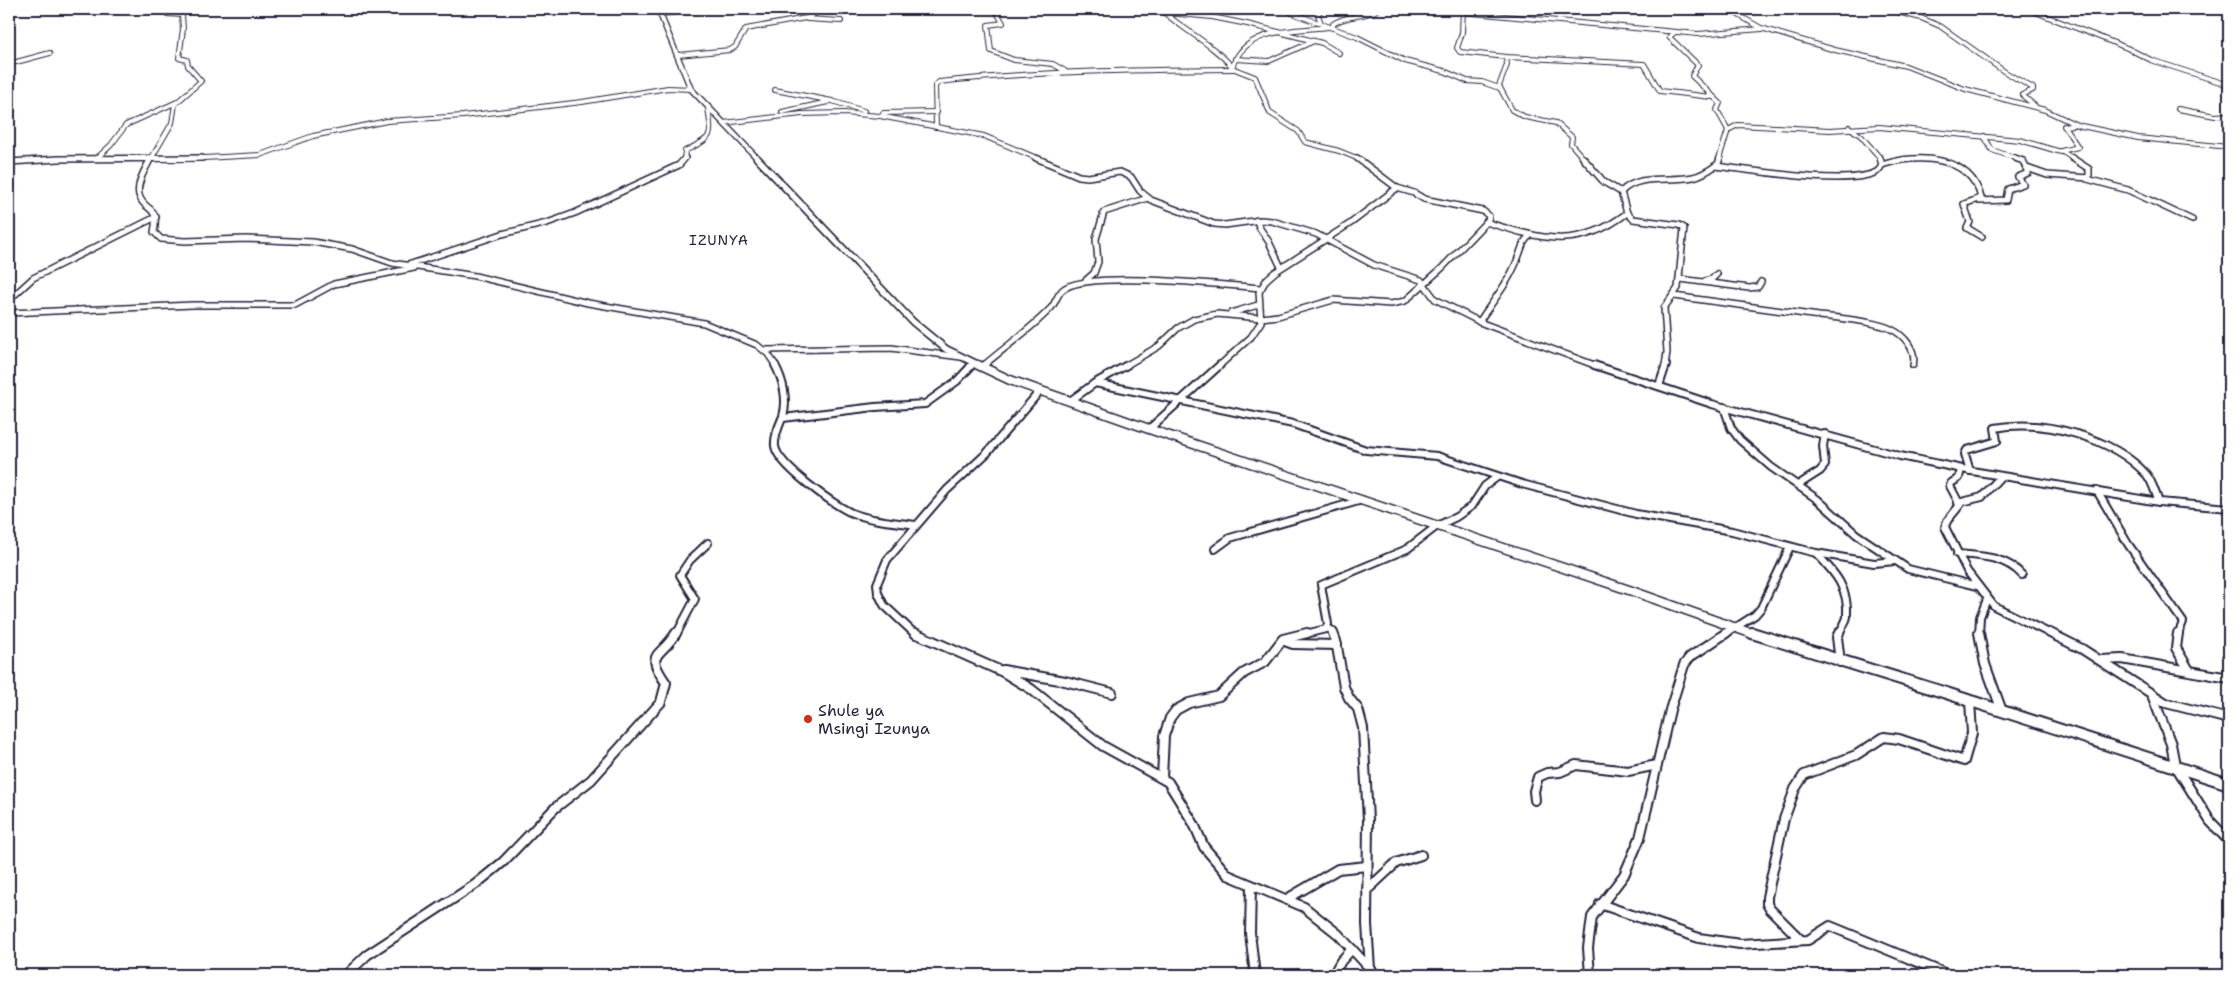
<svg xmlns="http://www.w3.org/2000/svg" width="2238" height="984" viewBox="0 0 2238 984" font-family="'Shantell Sans',sans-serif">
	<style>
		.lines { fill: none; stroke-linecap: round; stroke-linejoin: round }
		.minor-far3-casing { stroke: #22223b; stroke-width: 6 }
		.minor-far2-casing { stroke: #22223b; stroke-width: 8 }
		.minor-far1-casing { stroke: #22223b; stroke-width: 10 }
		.minor-casing { stroke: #22223b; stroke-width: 12 }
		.tertiary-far3-casing { stroke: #22223b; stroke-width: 7 }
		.tertiary-far2-casing { stroke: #22223b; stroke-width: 9 }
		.tertiary-far1-casing { stroke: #22223b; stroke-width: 11 }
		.tertiary-casing { stroke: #22223b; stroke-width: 14 }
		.minor-far3 { stroke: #fff; stroke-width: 4 }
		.minor-far2 { stroke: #fff; stroke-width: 5 }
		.minor-far1 { stroke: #fff; stroke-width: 6 }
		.minor { stroke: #fff; stroke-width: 8 }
		.tertiary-far3 { stroke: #fff; stroke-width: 4.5 }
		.tertiary-far2 { stroke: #fff; stroke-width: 5.5 }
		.tertiary-far1 { stroke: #fff; stroke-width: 8 }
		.tertiary { stroke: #fff; stroke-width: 10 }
		.poi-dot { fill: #c8321e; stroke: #fff; stroke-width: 2 }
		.labels { text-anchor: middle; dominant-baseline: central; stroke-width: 4; stroke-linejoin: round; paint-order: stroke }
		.far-quarter-label { font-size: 14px; letter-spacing: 1px; fill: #22223b; stroke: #fff }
		.near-poi-label { font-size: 16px; fill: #22223b; stroke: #fff; text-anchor: start }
	</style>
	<rect width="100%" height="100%" fill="#fff"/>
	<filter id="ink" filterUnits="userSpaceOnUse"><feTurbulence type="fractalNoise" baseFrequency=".02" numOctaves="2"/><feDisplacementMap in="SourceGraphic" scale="10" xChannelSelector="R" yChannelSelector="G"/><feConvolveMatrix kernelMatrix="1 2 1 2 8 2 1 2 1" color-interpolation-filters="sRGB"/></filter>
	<g filter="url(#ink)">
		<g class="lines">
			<defs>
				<g id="minor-far3">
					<polyline points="995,9 1003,23 988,25 991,51 1014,60 1053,64 1065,71"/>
					<polyline points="1157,9 1168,13 1212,17 1247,24 1322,43 1339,53"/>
					<polyline points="1287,9 1292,13 1357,37 1405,61 1444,71 1467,81 1482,82 1499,88"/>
					<polyline points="1321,9 1318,15 1321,23"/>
					<polyline points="1463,9 1462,33 1457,48 1460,52 1506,57 1644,64 1660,91 1711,97"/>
					<polyline points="1728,9 1761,28 1835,50 1906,66 1965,89 2045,110 2077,125 2138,138 2229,147"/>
					<polyline points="1886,9 1921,18 1940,26 2005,72 2033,88 2033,90 2022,95 2035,106"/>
					<polyline points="2028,9 2127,48 2151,60 2229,85"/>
					<polyline points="1462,12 1698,34 1762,29"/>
					<polyline points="659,14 711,9"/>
					<path d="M1166,14C1186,31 1217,48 1232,67"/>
					<polyline points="807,19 841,21"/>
					<path d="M1329,27C1295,31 1244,27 1232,68L1255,77L1270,113L1298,131L1305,142L1339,151L1359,159"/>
					<path d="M1333,28V24C1347,14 1365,18 1379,9"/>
					<polyline points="1674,33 1669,37 1698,65 1692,76 1720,103 1717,110 1728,130 1719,159"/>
					<polyline points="678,55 730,50 735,47 746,29 806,18 824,9"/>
					<polyline points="1506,57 1507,65 1499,86 1512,110 1525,117 1556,123 1572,137 1571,144 1584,159"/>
					<polyline points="1235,59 1269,61 1314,41"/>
					<polyline points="9,64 50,53"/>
					<polyline points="775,90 832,101 864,111"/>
					<polyline points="2178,109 2215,116 2229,115"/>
					<polyline points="782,112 828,102"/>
					<polyline points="883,113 937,112"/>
					<polyline points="723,123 802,114 844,113 880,116 984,136 1039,159"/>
					<polyline points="2073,125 2064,126 2078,147 2061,151 2074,159"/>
					<path d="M936,127L935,86L939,82C1037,71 1135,70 1234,69"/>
					<polyline points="1849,127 1861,136 1881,159"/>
					<polyline points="1728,130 1738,125 1830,130 1879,127 2020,140 2061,152"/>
					<polyline points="1984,136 1992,150 2018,159"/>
					<polyline points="53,159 185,159 260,155 313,136 387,121 463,116 582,102 668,88 691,89"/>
					<polyline points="96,159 111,145 126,125 177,102"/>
					<polyline points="151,159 172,123 175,104 201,81 188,66 187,60 179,58 183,29 182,15 167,14 165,12 167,9"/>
					<path d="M684,159L685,151C714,136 712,139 708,107"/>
					<polyline points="1904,159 1929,159"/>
				</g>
				<g id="minor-far2">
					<path d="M151,158C146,168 136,183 139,195C144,213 160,203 154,232L161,239L185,241L246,239L313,242L352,249L392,263L475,276L588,303L704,323L757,345L768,354L776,366"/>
					<polyline points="1036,158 1079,176 1088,177 1120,172 1131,177 1140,191 1151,200 1214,224 1225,225 1261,220 1272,221 1316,234 1374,265 1421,280 1435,299 1482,323 1597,366"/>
					<polyline points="1583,158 1604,182 1621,192"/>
					<polyline points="9,162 59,159 202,158"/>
					<path d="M1882,165C1917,153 1971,155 1981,198L1964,204L1970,222L1967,228L1982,237"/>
					<path d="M1715,166C1751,170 1843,186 1874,173C1878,172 1880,169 1882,165L1880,158"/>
					<polyline points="2027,168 2047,175 2089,178 2089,169 2072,158"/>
					<polyline points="2087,179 2128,190 2192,220"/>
					<polyline points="1979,201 2006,200 2008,189 2023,184 2018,177 2028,173 2023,161 2015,158"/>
					<polyline points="1257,220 1259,227 1269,242 1280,265"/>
					<path d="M1486,222C1541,239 1578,251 1627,213"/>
					<polyline points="408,265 502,234 547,223 575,213 679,165 685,158"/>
					<polyline points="1680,279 1749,288 1758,287 1761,282"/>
					<polyline points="1085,281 1094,273 1098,262 1096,239 1104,212 1148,198"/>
					<polyline points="1705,281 1712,279 1717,274"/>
					<path d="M1674,296C1722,303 1771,309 1819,316C1838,318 1874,321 1891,329C1904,335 1917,350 1913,365"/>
					<polyline points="9,300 33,278 156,217"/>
					<polyline points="9,313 193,305 295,305 334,284 414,268"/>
					<polyline points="1231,313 1258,305"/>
					<path d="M1479,322C1492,302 1510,281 1518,258C1522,249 1522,241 1531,235"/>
					<polyline points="765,350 891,348 961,357"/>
					<polyline points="970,366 973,363"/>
					<path d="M983,366C1005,347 1030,330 1050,309C1056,304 1057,292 1065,288C1093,271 1223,285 1261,288"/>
					<polyline points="1125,366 1159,346 1178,328 1194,319 1217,314 1261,318 1278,316 1333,300 1391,304 1405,301 1442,268 1488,220 1489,216 1483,211 1424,199 1414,193 1397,188 1357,158"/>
					<polyline points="1219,366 1251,337 1261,322 1259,292 1267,279 1275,272 1351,223 1397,188"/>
					<path d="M1665,366L1667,352L1664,308L1678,288L1684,228L1679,225L1633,219L1627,213L1621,192C1639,173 1670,182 1693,177C1703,175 1711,169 1718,164L1720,158"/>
				</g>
				<g id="minor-far1">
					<path d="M775,365C783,380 788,400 783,416C779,426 774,436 775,446C777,465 835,506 852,513C872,521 895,522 916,525"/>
					<polyline points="1594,365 1712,404 1900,456 1972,471 2159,502 2229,508"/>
					<polyline points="982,367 985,365"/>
					<polyline points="1095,383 1293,424 1366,450 1437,456 1522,484 1636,514 1732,531 1816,553 1874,563 1895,561"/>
					<polyline points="1659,386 1666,365"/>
					<polyline points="1070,401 1095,383 1127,365"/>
					<polyline points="1724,407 1731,428 1740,440 1771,467 1817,499 1856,534 1908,569 1977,586"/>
					<polyline points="783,418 875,407 925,404 957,381 972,365"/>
					<polyline points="1149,429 1220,365"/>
					<polyline points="1961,469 1959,478 1951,483 1950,486 1960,505 1947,521 1945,527 1967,571 1994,606 2053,635"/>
					<path d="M1970,471L1965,454L1967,450L1997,441L1995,428C2043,419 2112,437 2146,474C2153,482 2155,493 2159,502"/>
					<polyline points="1798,485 1820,471 1825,465 1823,446 1825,434"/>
					<polyline points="2097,491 2128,544 2183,622 2178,635"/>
					<polyline points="1958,503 1982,497 2001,476"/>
					<polyline points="1215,549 1230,538 1362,500"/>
					<path d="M1817,554C1835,573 1849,588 1847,617C1846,622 1841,630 1838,635"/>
					<path d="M1957,554C1981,556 2005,556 2022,575"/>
					<polyline points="1327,628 1331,630 1333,635"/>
					<polyline points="676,635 695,599 680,575 690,560 708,543"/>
					<polyline points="916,635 884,605 878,593 877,584 887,560 947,490 987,453 1040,391"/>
					<polyline points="1301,635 1326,629 1328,624 1321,585 1407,549 1437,526 1456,517 1472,506 1485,486 1497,477"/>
					<polyline points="1724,635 1755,615 1761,608 1790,547"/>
					<polyline points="1979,635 1980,617 1987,599"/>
				</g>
				<g id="minor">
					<polyline points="915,633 1003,672 1031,689 1103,746 1168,782 1194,824 1204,847 1228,875 1304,907 1338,934 1376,975"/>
					<polyline points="1333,633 1336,641 1344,687 1349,698 1358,709 1363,728 1368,820 1367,924 1370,969"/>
					<polyline points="1839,633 1837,637 1840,662"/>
					<polyline points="1979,633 1985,664 2002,711"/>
					<polyline points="2050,633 2082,649 2166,703 2229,719"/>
					<polyline points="2178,633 2176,648 2189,670"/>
					<polyline points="1282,640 1293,644 1337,645"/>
					<polyline points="2101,660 2122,659 2229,678"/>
					<polyline points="1003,670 1065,681 1112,693"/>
					<polyline points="2152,695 2171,744 2175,765 2210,821 2229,841"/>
					<polyline points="1162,778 1164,736 1170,718 1176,710 1189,703 1219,696 1244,673 1265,662 1283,639 1307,633"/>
					<polyline points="1535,800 1534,791 1538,777 1547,773 1560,772 1576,765 1628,771 1657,765"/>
					<polyline points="1251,886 1250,933 1255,975"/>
					<polyline points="1367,890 1396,863 1421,855"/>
					<polyline points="1287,899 1338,869 1367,866"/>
					<polyline points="1600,904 1699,938 1740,944 1808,940 1830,926 1949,975"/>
					<polyline points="1801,940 1770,909 1767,904 1767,897 1784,819 1795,789 1804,775 1856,755 1884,737 1899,739 1964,761 1972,733 1970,701"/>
					<path d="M346,975L367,955L476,884L503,862L555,808L591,780L661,702L666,683C644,651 660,659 676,633"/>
					<polyline points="1333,975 1341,961 1352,949"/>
					<polyline points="1590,975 1588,948 1592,917 1624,875 1640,838 1670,710 1684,665 1690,657 1726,633"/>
				</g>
				<polyline id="tertiary-far3" points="658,9 691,89 758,159"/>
				<polyline id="tertiary-far2" points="757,158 913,322 946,349 981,366"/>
				<polyline id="tertiary-far1" points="978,365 1010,380 1149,429 1629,590 1756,635"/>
				<polyline id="tertiary" points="1752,633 1943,692 2229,784"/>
			</defs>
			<use href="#minor-far3" class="minor-far3-casing"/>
			<use href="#minor-far2" class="minor-far2-casing"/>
			<use href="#minor-far1" class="minor-far1-casing"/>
			<use href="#minor" class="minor-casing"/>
			<use href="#tertiary-far3" class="tertiary-far3-casing"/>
			<use href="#tertiary-far2" class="tertiary-far2-casing"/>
			<use href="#tertiary-far1" class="tertiary-far1-casing"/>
			<use href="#tertiary" class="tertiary-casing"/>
			<use href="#minor-far3" class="minor-far3"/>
			<use href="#minor-far2" class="minor-far2"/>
			<use href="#minor-far1" class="minor-far1"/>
			<use href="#minor" class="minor"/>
			<use href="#tertiary-far3" class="tertiary-far3"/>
			<use href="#tertiary-far2" class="tertiary-far2"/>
			<use href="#tertiary-far1" class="tertiary-far1"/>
			<use href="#tertiary" class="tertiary"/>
		</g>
	</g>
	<circle class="poi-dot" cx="808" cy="719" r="5"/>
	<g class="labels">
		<g class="far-quarter-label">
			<text x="719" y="240">IZUNYA</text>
		</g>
		<g class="near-poi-label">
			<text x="818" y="710">Shule ya<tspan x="818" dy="18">Msingi Izunya</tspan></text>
		</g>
	</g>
	<rect width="2238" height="984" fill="none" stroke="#fff" stroke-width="30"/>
	<rect x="15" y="15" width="2208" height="954" fill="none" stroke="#22223b" stroke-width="2" filter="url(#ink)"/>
</svg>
